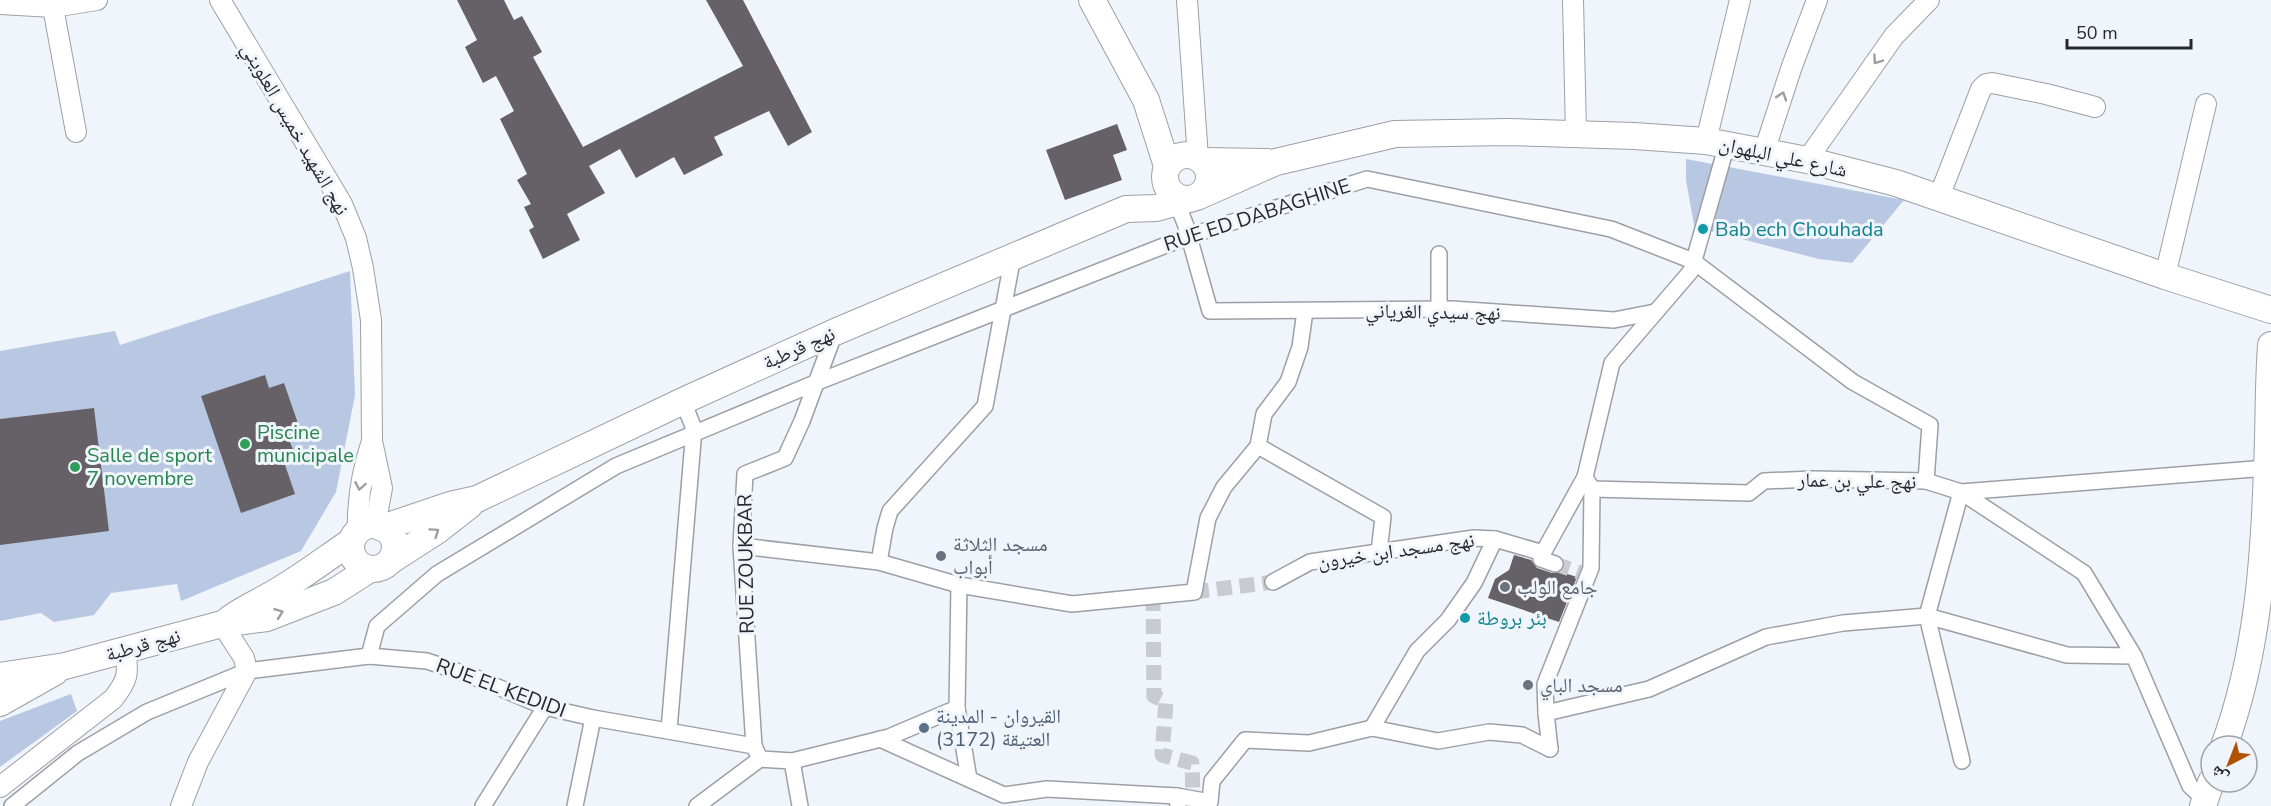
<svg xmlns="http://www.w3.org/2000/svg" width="2271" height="806" viewBox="0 0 2271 806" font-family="'Nunito Sans','Noto Naskh Arabic',sans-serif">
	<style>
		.green { fill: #b8c7e2 }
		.building { fill: #656166 }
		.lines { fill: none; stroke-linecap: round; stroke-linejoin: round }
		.pedestrian-tunnel { stroke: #c8cbd1; stroke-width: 15; stroke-dasharray: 15 8; stroke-linecap: butt }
		.pedestrian-casing { stroke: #9ca0a6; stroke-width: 18 }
		.minor-casing { stroke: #9ca0a6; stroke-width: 22 }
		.tertiary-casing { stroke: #9ca0a6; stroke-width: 28 }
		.pedestrian { stroke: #fff; stroke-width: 15 }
		.minor { stroke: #fff; stroke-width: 20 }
		.tertiary { stroke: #fff; stroke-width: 26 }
		.oneway { stroke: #9e9ea0 }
		.culture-dot { fill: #0f9aa8; stroke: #f0f4fb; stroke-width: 2 }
		.leisure-dot { fill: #2e9e5b; stroke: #f0f4fb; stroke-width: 2 }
		.worship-dot { fill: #6b7280; stroke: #f0f4fb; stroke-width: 2 }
		.service-dot { fill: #5c6f8a; stroke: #f0f4fb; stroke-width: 2 }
		.labels { text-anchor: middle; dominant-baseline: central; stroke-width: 6; stroke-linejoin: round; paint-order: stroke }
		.street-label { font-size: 20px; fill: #27282b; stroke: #f0f4fb }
		.culture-label { font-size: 20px; fill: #0d838f; stroke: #f0f4fb; text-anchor: start }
		.leisure-label { font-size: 20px; fill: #27864d; stroke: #f0f4fb; text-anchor: start }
		.worship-label { font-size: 20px; fill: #5b616d; stroke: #f0f4fb; text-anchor: start }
		.service-label { font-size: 20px; fill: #4e5e75; stroke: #f0f4fb; text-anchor: start }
	</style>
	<rect width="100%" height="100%" fill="#f0f4fb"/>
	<g class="green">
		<polygon points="1686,159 1904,200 1852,263 1819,259 1703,229 1694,225 1686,180"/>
		<polygon points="350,271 355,395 336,492 301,551 181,601 177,584 111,593 94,615 54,622 41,613 0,621 0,351 115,331 120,345"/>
		<polygon points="71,694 77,711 0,767 0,721"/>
	</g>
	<g class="building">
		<polygon points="457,0 504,0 514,20 522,16 542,52 533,57 583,147 743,66 706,0 743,0 812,132 788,146 769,111 714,137 723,155 684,175 674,157 636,178 620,149 589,166 605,193 567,214 580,240 543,259 529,230 534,227 524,207 531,204 517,180 527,174 500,119 514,111 496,76 483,83 465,47 477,40"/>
		<polygon points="1117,124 1127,150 1113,155 1122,180 1065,200 1046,150"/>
		<polygon points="265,375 269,388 284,383 303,438 290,442 295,455 283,459 295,494 241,513 201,396"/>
		<polygon points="94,408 109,531 0,545 0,419"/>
		<polygon points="1514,555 1531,560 1537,568 1552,573 1561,572 1577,577 1559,622 1488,598 1495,579 1509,570"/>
	</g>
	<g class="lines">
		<g class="pedestrian-tunnel">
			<polyline points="1555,564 1588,575"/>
			<polyline points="1194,592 1273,582"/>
			<polyline points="1153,596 1154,696 1166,702 1162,755 1192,763 1193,799"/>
		</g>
		<defs>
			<g id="pedestrian">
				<polyline points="1177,203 1186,226 1210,311 1452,309 1614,320 1655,312"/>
				<polyline points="1439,309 1439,254"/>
				<polyline points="1305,311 1300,347 1288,382 1264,414 1258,446 1383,517 1379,552"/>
				<polyline points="1592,489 1749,493 1764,481 1813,479 1926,481 1961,492 2267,468"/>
				<polyline points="741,546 879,562 959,585 1072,604 1194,592 1208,518 1224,487 1258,446"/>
				<polyline points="1543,553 1541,559 1555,564"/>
				<polyline points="879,562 885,528 890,511 985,406 1013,256"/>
				<polyline points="1273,582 1310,562 1474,538 1495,539 1543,553 1585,477"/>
				<polyline points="959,585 957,708 969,779"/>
				<polyline points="369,656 377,626 437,574 616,466 815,383 1189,236 1367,179 1611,229 1693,261 1853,382 1930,425 1926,481"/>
				<polyline points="1546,713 1649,689 1766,637 1843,623 1927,616 2067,655 2134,656"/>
				<polyline points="1372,728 1417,651 1448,620 1474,583 1495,539"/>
				<polyline points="669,730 694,429 683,401"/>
				<polyline points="880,739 1004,795 1047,789 1177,796"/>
				<polyline points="1550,749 1546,713 1545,684 1591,568 1592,489 1585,477 1612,363 1691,271 1727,144"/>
				<polyline points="760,759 754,746 741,546 745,474 785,458 802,421 835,332"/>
				<polyline points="792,761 800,806"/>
				<polyline points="1962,761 1927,616 1961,492 2084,573 2134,656 2190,786 2205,800"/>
				<polyline points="12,806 78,753 147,712 247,671 369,656 427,661 474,677 545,707 593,718 754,746"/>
				<polyline points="483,806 545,707"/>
				<polyline points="575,806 593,718"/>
				<polyline points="697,806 760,759 792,761 889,737 957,708"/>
				<polyline points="1178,806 1177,796 1210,802 1212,781 1245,740 1309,743 1372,728 1438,741 1489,732 1522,735 1550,749"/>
			</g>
			<g id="minor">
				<polyline points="220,0 342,204 356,238 363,268 371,320 372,441 382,488 375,526"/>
				<polyline points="1187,0 1198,158"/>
				<polyline points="1573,0 1576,133"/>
				<polyline points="0,4 53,7 97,0"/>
				<polyline points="53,7 76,132"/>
				<polyline points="1706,141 1740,0"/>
				<polyline points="1764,152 1792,66 1817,0"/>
				<polyline points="1807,160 1894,36 1929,0"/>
				<polyline points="1939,197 1981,89 1986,84 1992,83 2046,94 2095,107"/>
				<polyline points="2165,276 2206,104"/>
				<path d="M358,531C357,500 362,471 372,441"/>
				<path d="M0,787L113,699C128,680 129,674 125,650"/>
				<polyline points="181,806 198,762 247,671 244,658 222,624"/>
			</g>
			<g id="tertiary">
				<polyline points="1092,0 1146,100 1167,166"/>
				<circle cx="1187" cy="177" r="22"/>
				<polyline points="1202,161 1267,162"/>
				<polyline points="1199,196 1276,162 1395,134 1508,132 1634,136 1706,141 1807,160 1896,183 2165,276 2271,310"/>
				<circle cx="373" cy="547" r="22"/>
				<polyline points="382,528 450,505 477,499 683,401 835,332 1126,209 1156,208 1189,199"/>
				<polyline points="390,561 438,530 470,505"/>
				<path d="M228,620C245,607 264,600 281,589C306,574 328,557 352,541"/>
				<polyline points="0,676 65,666 222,624 267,618 334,592 370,569"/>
				<polyline points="0,703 55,672"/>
				<path d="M2224,746C2257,657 2264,562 2267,468C2269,427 2268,386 2271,345"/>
				<polyline points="2203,806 2211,782"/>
			</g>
		</defs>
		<use href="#pedestrian" class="pedestrian-casing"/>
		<use href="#minor" class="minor-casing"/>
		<use href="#tertiary" class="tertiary-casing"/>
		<use href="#pedestrian" class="pedestrian"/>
		<use href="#minor" class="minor"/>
		<use href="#tertiary" class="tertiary"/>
	</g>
	<defs><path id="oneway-chevron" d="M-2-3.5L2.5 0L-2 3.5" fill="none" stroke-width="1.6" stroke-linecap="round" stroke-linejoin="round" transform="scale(1.5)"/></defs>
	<g class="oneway">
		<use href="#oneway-chevron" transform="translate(1877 60) rotate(125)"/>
		<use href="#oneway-chevron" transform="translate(1782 96) rotate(-72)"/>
		<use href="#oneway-chevron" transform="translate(360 486) rotate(100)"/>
		<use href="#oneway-chevron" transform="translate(435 532) rotate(-35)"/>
		<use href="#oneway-chevron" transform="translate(279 613) rotate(-20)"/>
	</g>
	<g class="culture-dot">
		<circle cx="1703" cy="229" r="6"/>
		<circle cx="1465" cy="618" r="6"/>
	</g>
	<g class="leisure-dot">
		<circle cx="245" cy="444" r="6"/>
		<circle cx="75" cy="467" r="6"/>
	</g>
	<g class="worship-dot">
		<circle cx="941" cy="556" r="6"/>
		<circle cx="1505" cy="587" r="6"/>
		<circle cx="1528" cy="685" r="6"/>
	</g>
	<circle class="service-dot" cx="924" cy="728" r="6"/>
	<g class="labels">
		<g class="street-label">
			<text transform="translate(295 129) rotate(60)">نهج الشهيد خميس العلويني</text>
			<text transform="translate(1783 157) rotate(12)">شارع علي البلهوان</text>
			<text transform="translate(1257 215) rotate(-18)">RUE ED DABAGHINE</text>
			<text transform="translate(1433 312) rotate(1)">نهج سيدي الغرياني</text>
			<text transform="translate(799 348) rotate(-24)">نهج قرطبة</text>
			<text transform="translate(1857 481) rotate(1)">نهج علي بن عمار</text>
			<text transform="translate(1396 551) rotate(-8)">نهج مسجد ابن خيرون</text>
			<text transform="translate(746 564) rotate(-91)">RUE ZOUKBAR</text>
			<text transform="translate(143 645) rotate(-15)">نهج قرطبة</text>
			<text transform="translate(501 688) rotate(20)">RUE EL KEDIDI</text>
		</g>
		<g class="culture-label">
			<text x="1715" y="229">Bab ech Chouhada</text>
			<text x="1477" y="618">بئر بروطة</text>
		</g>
		<g class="leisure-label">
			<text x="257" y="432">Piscine<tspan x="257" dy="23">municipale</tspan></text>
			<text x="87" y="455">Salle de sport<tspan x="87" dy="23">7 novembre</tspan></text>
		</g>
		<g class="worship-label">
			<text x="953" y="544">مسجد الثلاثة<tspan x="953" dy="23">أبواب</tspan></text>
			<text x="1517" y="587">جامع الولب</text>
			<text x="1540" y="685">مسجد الباي</text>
		</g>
		<g class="service-label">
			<text x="936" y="716">القيروان - المدينة<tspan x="936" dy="23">العتيقة (3172)</tspan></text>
		</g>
	</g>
	<g transform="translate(2229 764) rotate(222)"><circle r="28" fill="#f0f4fb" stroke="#a0a2a8" stroke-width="1.5"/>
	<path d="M0-4.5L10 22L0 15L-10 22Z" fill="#b15203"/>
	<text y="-9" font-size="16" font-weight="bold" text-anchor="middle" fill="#27282b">ش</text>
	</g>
	<path d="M2067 39v9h124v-9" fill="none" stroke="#27282b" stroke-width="3"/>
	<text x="2076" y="39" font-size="18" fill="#27282b" stroke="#f0f4fb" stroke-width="4.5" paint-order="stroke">50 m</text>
</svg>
